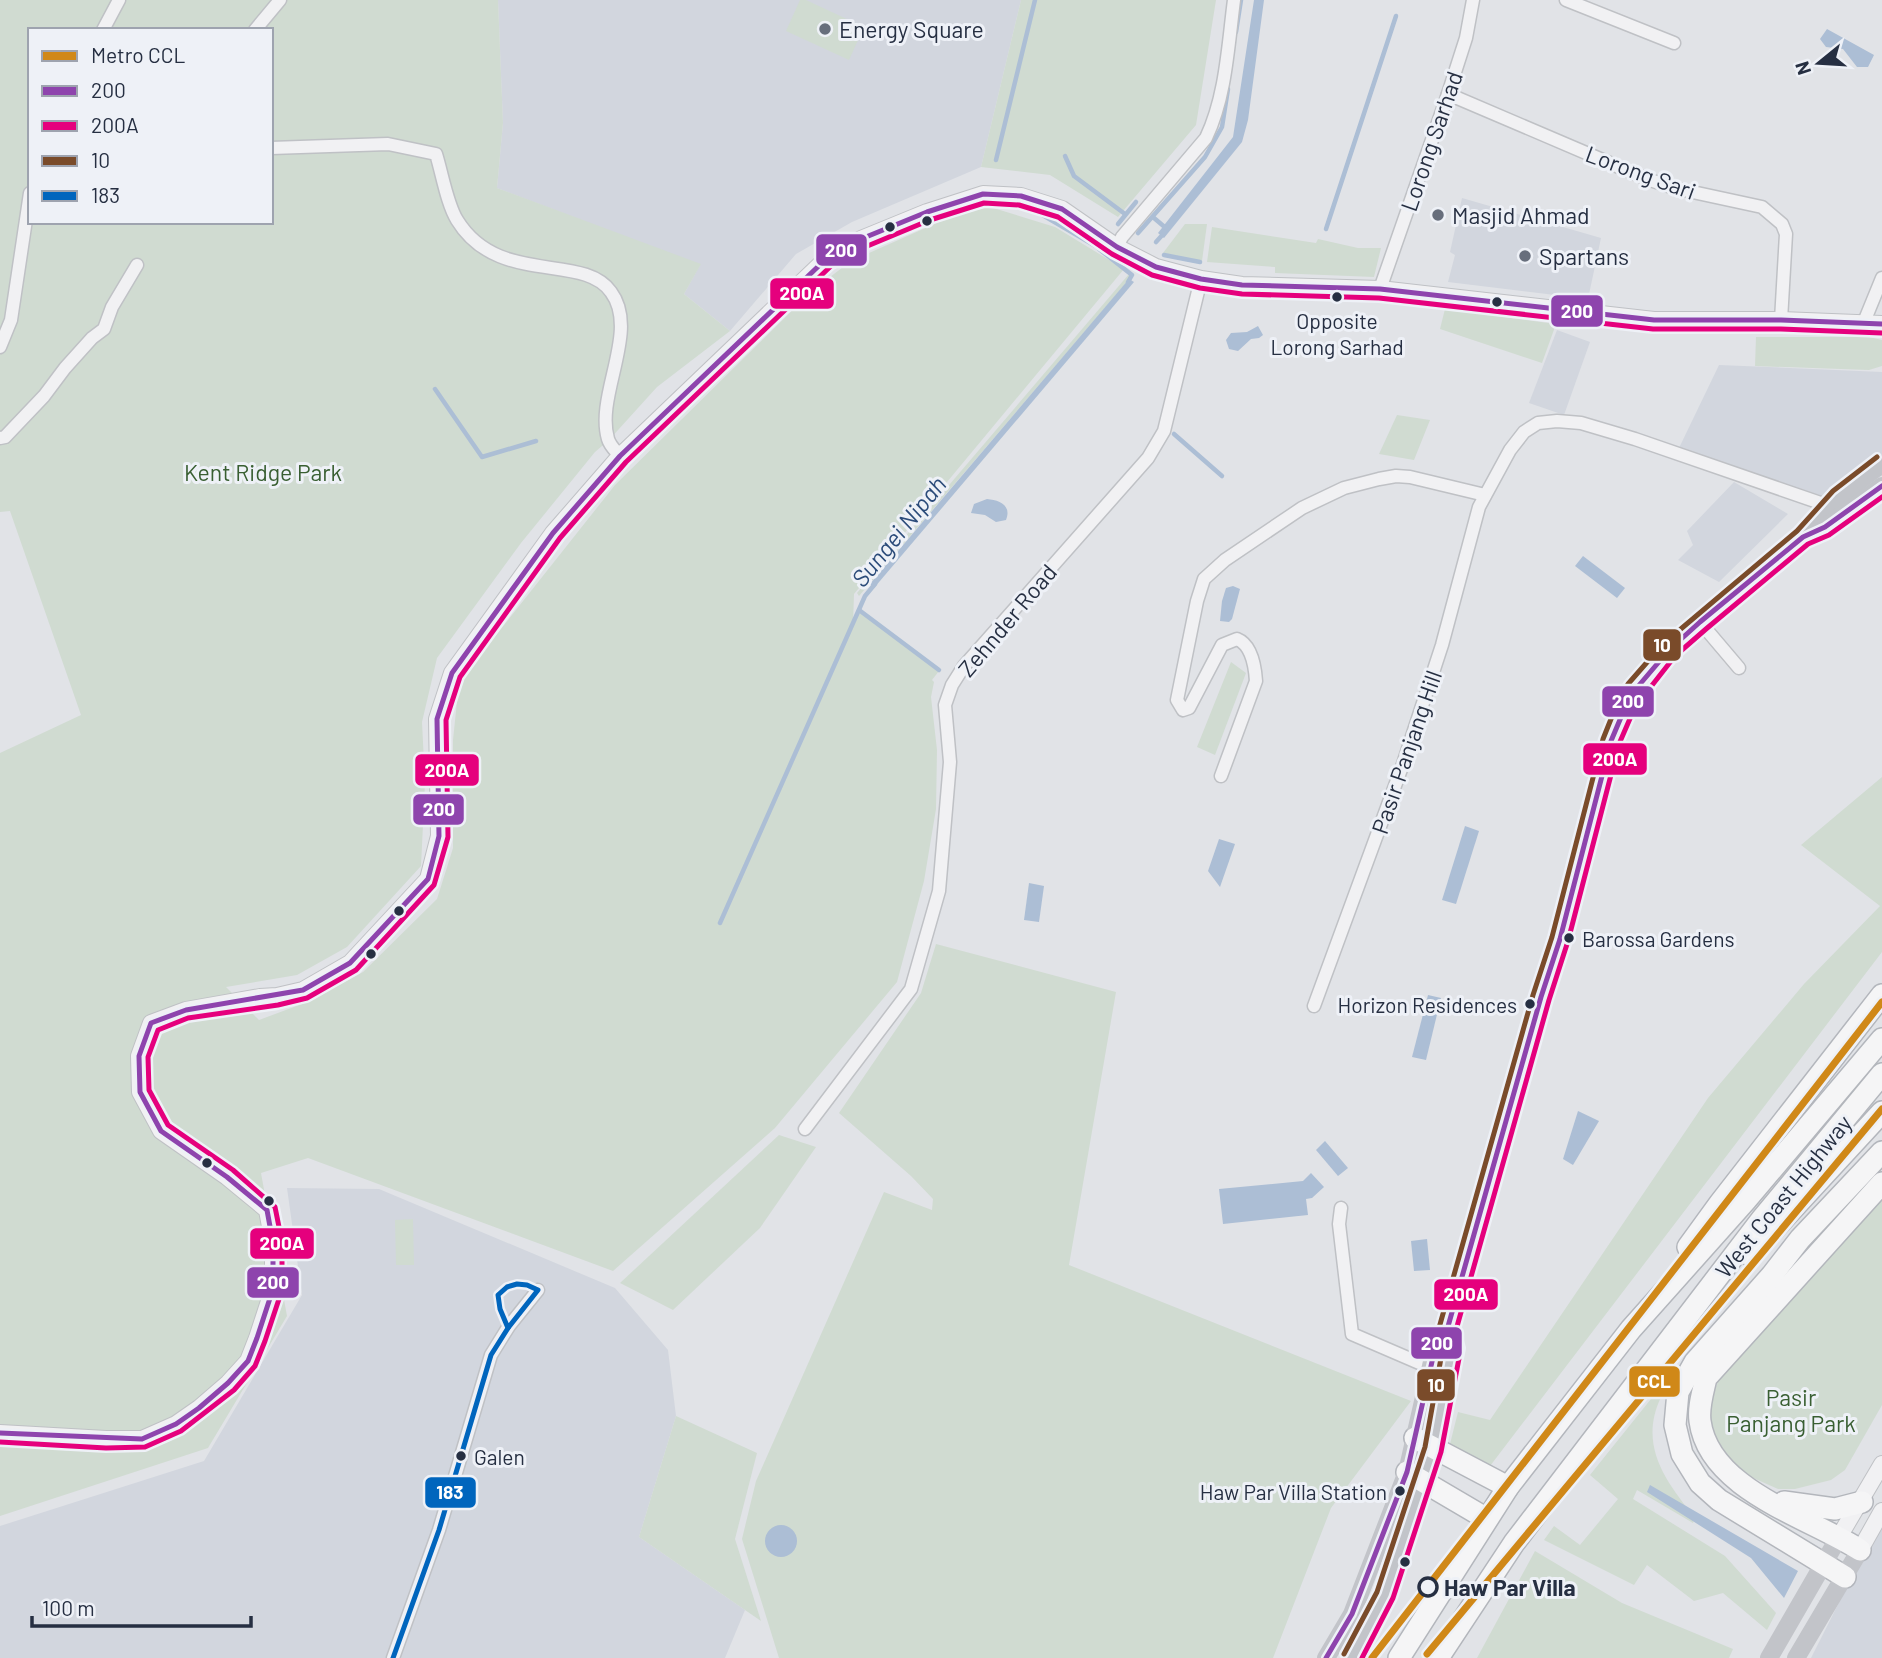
<svg xmlns="http://www.w3.org/2000/svg" width="1882" height="1658" viewBox="0 0 1882 1658" font-family="Barlow,sans-serif">
	<style>
		.built { fill: #d2d6de }
		.green { fill: #d0dbd1; fill-rule: evenodd }
		.water { fill: #acbed5 }
		.lines { fill: none; stroke-linecap: round; stroke-linejoin: round }
		.stream { stroke: #acbed5; stroke-width: 4.5 }
		.minor-casing { stroke: #bfc1c5; stroke-width: 15 }
		.tertiary-casing { stroke: #bfc1c5; stroke-width: 18 }
		.trunk-casing { stroke: #b3b6bc; stroke-width: 24 }
		.minor { stroke: #f1f1f3; stroke-width: 12 }
		.tertiary { stroke: #f1f1f3; stroke-width: 16 }
		.secondary { stroke: #c2c4c9; stroke-width: 18 }
		.trunk { stroke: #f5f5f6; stroke-width: 21 }
		.bus-1-casing { stroke: #eef1f7; stroke-width: 10 }
		.bus-2-casing { stroke: #eef1f7; stroke-width: 10 }
		.bus-3-casing { stroke: #eef1f7; stroke-width: 10 }
		.bus-4-casing { stroke: #eef1f7; stroke-width: 10 }
		.bus-1 { stroke: #8e44ad; stroke-width: 5 }
		.bus-2 { stroke: #e5007d; stroke-width: 5 }
		.bus-3 { stroke: #7a4b2a; stroke-width: 5 }
		.bus-4 { stroke: #0065bd; stroke-width: 5 }
		.metro-1-casing { stroke: #eef1f7; stroke-width: 12 }
		.metro-1 { stroke: #d08818; stroke-width: 7 }
		.poi-dot { fill: #676e7c; stroke: #eef1f7; stroke-width: 2.5 }
		.bus-dot { fill: #262f42; stroke: #eef1f7; stroke-width: 2.5 }
		.stop-dot { fill: #eef1f7; stroke: #262f42; stroke-width: 3.5 }
		.labels { text-anchor: middle; dominant-baseline: central; stroke-width: 6; stroke-linejoin: round; paint-order: stroke }
		.bus-label { font-size: 21px; fill: #262f42; stroke: #eef1f7; text-anchor: start }
		.poi-label { font-size: 23px; fill: #262f42; stroke: #eef1f7; text-anchor: start }
		.street-label { font-size: 23px; fill: #262f42; stroke: #eef1f7 }
		.park-label { font-size: 23px; fill: #395f32; stroke: #eef1f7 }
		.stop-label { font-size: 23px; font-weight: bold; fill: #262f42; stroke: #eef1f7; text-anchor: start }
		.water-label { font-size: 24px; font-style: italic; fill: #2c4c7a; stroke: #eef1f7 }
		.line-badge { stroke: #eef1f7; stroke-width: 2.5 }
		.badge-label { font-size: 19px; text-anchor: middle; font-weight: bold; fill: #fff }
	</style>
	<rect width="100%" height="100%" fill="#e1e3e7"/>
	<g class="built">
		<polygon points="498,0 1021,0 981,167 852,222 796,254 730,331 684,294 700,265 497,188 503,123"/>
		<polygon points="1462,198 1601,238 1588,299 1448,282 1455,255 1450,252"/>
		<polygon points="1557,330 1590,342 1564,415 1529,403"/>
		<polygon points="1719,365 1882,372 1882,457 1827,501 1679,448"/>
		<polygon points="1734,482 1788,514 1719,582 1678,560 1693,545 1687,531"/>
		<polygon points="287,1188 379,1189 615,1288 668,1350 676,1416 639,1537 745,1610 725,1658 0,1658 0,1526 204,1461 302,1295"/>
		<polygon points="1882,1527 1882,1658 1811,1658 1856,1569"/>
	</g>
	<g class="green">
		<path d="M0,0H498L503,123L497,188L701,264L684,294L730,331L657,387L609,440L595,452L521,543L437,658L422,722L425,783L421,866L347,947L297,975L226,987L259,1020L310,1001L363,972L437,899L453,848V740L459,682L615,485L813,290L851,261L957,214L990,207L1055,227L1124,269L854,594L853,624L859,613L863,614L939,671L932,680L934,682L931,697L937,750L936,809L924,881L897,982L775,1128L613,1271L308,1158L261,1173L287,1316L208,1448L0,1516V753L81,715L10,511L0,512ZM30,30H271V222H30Z"/>
		<polygon points="800,0 806,0 864,27 849,60 786,31"/>
		<polygon points="1021,0 1216,0 1196,125 1118,217 1050,175 981,167"/>
		<polygon points="1185,224 1207,224 1202,261 1163,253"/>
		<polygon points="1212,227 1316,243 1318,239 1358,248 1381,248 1374,277 1275,273 1275,267 1207,262"/>
		<polygon points="1129,274 1132,276 859,596 857,593"/>
		<polygon points="1445,309 1556,324 1542,363 1440,329"/>
		<polygon points="1756,337 1869,337 1882,340 1882,366 1869,370 1755,366"/>
		<polygon points="1397,415 1430,420 1414,460 1379,454"/>
		<polygon points="1231,662 1246,673 1215,755 1197,747"/>
		<polygon points="1882,777 1882,952 1487,1470 1448,1452 1458,1412 1490,1420 1708,1098 1804,984 1880,906 1801,845"/>
		<polygon points="936,944 1116,992 1069,1265 1411,1401 1331,1508 1273,1658 779,1658 742,1539 756,1481 884,1192 932,1210 933,1199 911,1176 839,1113 921,993"/>
		<polygon points="779,1135 816,1147 760,1228 673,1310 620,1283"/>
		<polygon points="1882,1194 1882,1405 1845,1470 1831,1480 1795,1489 1778,1489 1742,1473 1726,1460 1714,1440 1708,1418 1713,1394 1722,1372"/>
		<polygon points="413,1219 414,1265 396,1265 395,1220"/>
		<path d="M1655,1394L1661,1397C1638,1446 1666,1481 1695,1518L1693,1523L1637,1490L1633,1499L1725,1556L1776,1613L1767,1630L1723,1593L1694,1601L1647,1565L1634,1585L1544,1540L1554,1526L1580,1545L1618,1499L1590,1475Z"/>
		<polygon points="676,1416 757,1453 735,1539 761,1621 639,1537"/>
		<polygon points="1535,1551 1622,1603 1733,1649 1729,1658 1477,1658"/>
	</g>
	<g class="water">
		<polygon points="1254,0 1264,0 1248,120 1242,142 1164,238 1158,233 1233,137"/>
		<polygon points="1827,29 1874,55 1868,67 1857,67 1843,49 1826,47 1820,39"/>
		<polygon points="1129,279 1134,282 874,588 870,584"/>
		<polygon points="1258,326 1263,335 1259,338 1251,339 1238,351 1229,349 1226,340 1231,333 1247,332"/>
		<path d="M987,499C999,500 1012,505 1006,520L996,522L985,515L971,513L974,504Z"/>
		<polygon points="1583,556 1625,588 1617,598 1575,566"/>
		<polygon points="1233,586 1240,589 1232,619 1229,622 1220,621 1222,601 1226,588"/>
		<polygon points="1465,826 1479,831 1456,904 1442,900"/>
		<polygon points="1219,839 1235,844 1220,887 1208,871"/>
		<polygon points="1029,883 1044,886 1039,922 1024,920"/>
		<polygon points="1428,995 1441,998 1426,1060 1412,1057"/>
		<polygon points="1578,1111 1599,1121 1573,1165 1563,1159"/>
		<polygon points="1325,1141 1348,1168 1338,1176 1316,1150"/>
		<polygon points="1311,1173 1324,1187 1312,1198 1306,1199 1308,1215 1223,1224 1219,1189 1303,1181"/>
		<polygon points="1427,1239 1430,1270 1414,1271 1411,1241"/>
		<polygon points="1650,1485 1798,1571 1784,1598 1751,1558 1647,1492"/>
		<circle cx="781" cy="1541" r="16"/>
	</g>
	<g class="lines">
		<g class="stream">
			<polyline points="1236,32 1241,0"/>
			<polyline points="1065,156 1074,176 1125,214"/>
			<polyline points="996,160 1035,0"/>
			<polyline points="1039,213 1099,248"/>
			<polyline points="1154,218 1167,229"/>
			<polyline points="1118,224 1136,202"/>
			<polyline points="1326,229 1396,16"/>
			<polyline points="1138,233 1205,157 1222,127 1228,89"/>
			<polyline points="1156,242 1165,232"/>
			<polyline points="1099,249 1132,275 1128,282"/>
			<polyline points="1164,255 1200,262"/>
			<polyline points="435,389 482,457 536,441"/>
			<polyline points="1174,434 1222,476"/>
			<polyline points="859,610 939,670"/>
			<polyline points="720,923 865,596 875,584"/>
		</g>
		<defs>
			<g id="minor">
				<polyline points="1566,0 1674,43"/>
				<polyline points="103,30 119,0"/>
				<polyline points="255,30 280,0"/>
				<polyline points="1448,94 1647,179 1674,188 1762,207 1782,224 1786,234 1781,320"/>
				<path d="M271,148L388,144L436,154C442,173 447,204 457,220C498,287 583,252 611,292C640,331 595,395 608,439C610,446 616,451 620,456"/>
				<path d="M1117,247L1122,237L1206,138C1226,96 1228,46 1234,0"/>
				<polyline points="1380,289 1448,94 1466,38 1473,0"/>
				<polyline points="1864,322 1882,278"/>
				<polyline points="0,347 11,320 30,193"/>
				<polyline points="0,438 5,437 44,396 65,368 92,338 104,329 112,307 137,265"/>
				<polyline points="1700,622 1739,668"/>
				<path d="M1221,776L1256,681C1255,666 1252,645 1237,639L1222,645L1189,708L1183,710L1177,700L1197,601L1204,579L1225,560L1302,508L1344,488L1379,479L1396,476L1410,477L1485,495"/>
				<polyline points="1314,1006 1403,764 1442,645 1479,507 1510,450 1524,432 1538,423 1557,421 1581,423 1635,439 1835,508"/>
				<polyline points="805,1129 911,989 939,891 950,762 945,705 952,685 964,666 1148,458 1164,431 1201,279"/>
				<polyline points="1341,1208 1339,1224 1352,1334 1438,1371"/>
				<polyline points="393,1658 439,1530 491,1355 509,1326 538,1290"/>
			</g>
			<g id="tertiary">
				<polyline points="0,1433 106,1439 142,1439 176,1424 199,1408 228,1383 248,1361 257,1338 273,1289 273,1243 267,1210 227,1177 161,1131 140,1092 139,1056 151,1023 186,1010 260,997 277,996 303,990 350,963 428,879 439,836 437,719 452,673 553,533 620,456 827,258 861,239 927,212 983,194 1021,196 1062,209 1117,247 1156,267 1201,279 1242,285 1380,289 1654,320 1781,320 1882,324"/>
				<polyline points="1839,1537 1882,1464"/>
				<polyline points="1860,1550 1882,1511"/>
			</g>
			<g id="trunk">
				<polyline points="1688,1247 1720,1203 1882,995"/>
				<polyline points="1750,1255 1882,1112"/>
				<polyline points="1415,1438 1508,1487"/>
				<polyline points="1407,1472 1487,1519"/>
				<polyline points="1784,1502 1835,1509 1862,1502"/>
				<path d="M1860,1550C1809,1517 1709,1490 1700,1421C1698,1407 1703,1392 1706,1378L1882,1183"/>
				<polyline points="1845,1577 1719,1500 1700,1483 1682,1454 1675,1425 1678,1392 1695,1362 1772,1275 1800,1239 1882,1152"/>
				<polyline points="1399,1658 1508,1487 1631,1329 1746,1200 1882,1039"/>
				<polyline points="1438,1658 1514,1543 1762,1219 1882,1074"/>
			</g>
		</defs>
		<use href="#minor" class="minor-casing"/>
		<use href="#tertiary" class="tertiary-casing"/>
		<use href="#trunk" class="trunk-casing"/>
		<use href="#minor" class="minor"/>
		<use href="#tertiary" class="tertiary"/>
		<g class="secondary">
			<path d="M1803,537C1825,505 1851,487 1882,464"/>
			<polyline points="1326,1658 1352,1614 1407,1472 1436,1344 1447,1330 1541,997 1560,939 1611,741 1627,703 1635,690 1669,650 1700,622 1803,537 1825,527 1882,486"/>
			<polyline points="1352,1658 1385,1595 1433,1449 1452,1347 1447,1330"/>
			<polyline points="1769,1658 1839,1537"/>
			<polyline points="1796,1658 1860,1550"/>
		</g>
		<use href="#trunk" class="trunk"/>
		<defs>
			<g id="bus-1">
				<polyline points="0,1433 142,1439 176,1424 199,1408 228,1383 248,1361 257,1338 273,1289 273,1243 267,1210 227,1177 161,1131 140,1092 139,1056 151,1023 186,1010 303,990 350,963 428,879 439,836 437,719 452,673 553,533 620,456 827,258 861,239 927,212 983,194 1021,196 1062,209 1117,247 1156,267 1201,279 1242,285 1380,289 1654,320 1781,320 1882,324"/>
				<polyline points="1326,1658 1352,1614 1407,1472 1436,1344 1447,1330 1541,997 1560,939 1611,741 1627,703 1635,690 1669,650 1700,622 1803,537 1825,527 1882,486"/>
			</g>
			<g id="bus-2">
				<polyline points="0,1442 106,1448 145,1447 181,1431 234,1390 255,1366 265,1341 282,1290 282,1242 275,1207 233,1170 168,1125 149,1090 148,1057 158,1030 188,1018 278,1005 307,998 356,970 434,885 448,837 446,720 460,677 560,538 626,462 832,265 865,247 930,220 984,203 1019,205 1058,217 1112,254 1152,275 1200,288 1242,294 1379,298 1653,329 1781,329 1882,333"/>
				<polyline points="1362,1658 1393,1598 1441,1452 1461,1348 1456,1330 1549,1000 1568,941 1619,744 1635,707 1675,656 1706,629 1808,544 1829,535 1882,497"/>
			</g>
			<polyline id="bus-3" points="1344,1654 1377,1592 1425,1447 1443,1347 1439,1328 1533,995 1552,937 1603,739 1619,699 1628,684 1663,644 1797,531 1833,491 1877,457"/>
			<g id="bus-4">
				<polygon points="517,1284 527,1285 538,1290 508,1328 500,1309 498,1295 507,1287"/>
				<polyline points="393,1658 439,1530 491,1355 508,1328"/>
			</g>
		</defs>
		<use href="#bus-1" class="bus-1-casing"/>
		<use href="#bus-2" class="bus-2-casing"/>
		<use href="#bus-3" class="bus-3-casing"/>
		<use href="#bus-4" class="bus-4-casing"/>
		<use href="#bus-1" class="bus-1"/>
		<use href="#bus-2" class="bus-2"/>
		<use href="#bus-3" class="bus-3"/>
		<use href="#bus-4" class="bus-4"/>
		<defs>
			<g id="metro-1">
				<polyline points="1427,1654 1882,1109"/>
				<polyline points="1372,1658 1882,1002"/>
			</g>
		</defs>
		<use href="#metro-1" class="metro-1-casing"/>
		<use href="#metro-1" class="metro-1"/>
	</g>
	<g class="poi-dot">
		<circle cx="825" cy="29" r="7"/>
		<circle cx="1438" cy="215" r="7"/>
		<circle cx="1525" cy="256" r="7"/>
	</g>
	<g class="bus-dot">
		<circle cx="927" cy="221" r="6"/>
		<circle cx="890" cy="227" r="6"/>
		<circle cx="1337" cy="297" r="6"/>
		<circle cx="1497" cy="302" r="6"/>
		<circle cx="399" cy="911" r="6"/>
		<circle cx="1569" cy="938" r="6"/>
		<circle cx="371" cy="954" r="6"/>
		<circle cx="1530" cy="1004" r="6"/>
		<circle cx="207" cy="1163" r="6"/>
		<circle cx="269" cy="1201" r="6"/>
		<circle cx="461" cy="1456" r="6"/>
		<circle cx="1400" cy="1491" r="6"/>
		<circle cx="1405" cy="1562" r="6"/>
	</g>
	<circle class="stop-dot" cx="1428" cy="1587" r="9"/>
	<g class="labels">
		<g class="bus-label">
			<text x="1337" y="320" text-anchor="middle">Opposite<tspan x="1337" dy="26">Lorong Sarhad</tspan></text>
			<text x="1582" y="938">Barossa Gardens</text>
			<text x="1517" y="1004" text-anchor="end">Horizon Residences</text>
			<text x="474" y="1456">Galen</text>
			<text x="1387" y="1491" text-anchor="end">Haw Par Villa Station</text>
		</g>
		<g class="poi-label">
			<text x="839" y="29">Energy Square</text>
			<text x="1452" y="215">Masjid Ahmad</text>
			<text x="1539" y="256">Spartans</text>
		</g>
		<g class="street-label">
			<text transform="translate(1431 141) rotate(-71)">Lorong Sarhad</text>
			<text transform="translate(1641 172) rotate(20)">Lorong Sari</text>
			<text transform="translate(1007 620) rotate(-50)">Zehnder Road</text>
			<text transform="translate(1406 752) rotate(-71)">Pasir Panjang Hill</text>
			<text transform="translate(1783 1196) rotate(-51)">West Coast Highway</text>
		</g>
		<g class="park-label">
			<text x="263" y="472">Kent Ridge Park</text>
			<text x="1791" y="1397">Pasir<tspan x="1791" dy="26">Panjang Park</tspan></text>
		</g>
		<g class="stop-label">
			<text x="1444" y="1587">Haw Par Villa</text>
		</g>
		<g class="water-label">
			<text transform="translate(898 531) rotate(-51)">Sungei Nipah</text>
		</g>
	</g>
	<g class="line-badge">
		<rect x="815" y="233" width="53" height="34" rx="7" fill="#8e44ad"/>
		<rect x="769" y="277" width="66" height="33" rx="7" fill="#e5007d"/>
		<rect x="1550" y="294" width="54" height="34" rx="7" fill="#8e44ad"/>
		<rect x="1642" y="628" width="40" height="34" rx="7" fill="#7a4b2a"/>
		<rect x="1601" y="685" width="54" height="33" rx="7" fill="#8e44ad"/>
		<rect x="1582" y="742" width="66" height="34" rx="7" fill="#e5007d"/>
		<rect x="414" y="753" width="66" height="34" rx="7" fill="#e5007d"/>
		<rect x="412" y="793" width="53" height="33" rx="7" fill="#8e44ad"/>
		<rect x="249" y="1227" width="66" height="33" rx="7" fill="#e5007d"/>
		<rect x="246" y="1266" width="54" height="33" rx="7" fill="#8e44ad"/>
		<rect x="1433" y="1278" width="66" height="33" rx="7" fill="#e5007d"/>
		<rect x="1410" y="1326" width="53" height="34" rx="7" fill="#8e44ad"/>
		<rect x="1628" y="1365" width="53" height="33" rx="7" fill="#d08818"/>
		<rect x="1416" y="1368" width="40" height="34" rx="7" fill="#7a4b2a"/>
		<rect x="424" y="1476" width="53" height="33" rx="7" fill="#0065bd"/>
	</g>
	<g class="badge-label">
		<text x="841" y="257">200</text>
		<text x="802" y="300">200A</text>
		<text x="1577" y="318">200</text>
		<text x="1662" y="652">10</text>
		<text x="1628" y="708">200</text>
		<text x="1615" y="766">200A</text>
		<text x="447" y="777">200A</text>
		<text x="439" y="816">200</text>
		<text x="282" y="1250">200A</text>
		<text x="273" y="1289">200</text>
		<text x="1466" y="1301">200A</text>
		<text x="1437" y="1350">200</text>
		<text x="1654" y="1388">CCL</text>
		<text x="1436" y="1392">10</text>
		<text x="450" y="1499">183</text>
	</g>
	<rect x="28" y="28" width="245" height="196" fill="#eef1f7" stroke="#9ea3af" stroke-width="2"/>
	<rect x="42" y="51" width="35" height="10" fill="#d08818" stroke="#9ea3af" stroke-width="2"/>
	<text x="91" y="63" font-size="21" fill="#262f42">Metro CCL</text>
	<rect x="42" y="86" width="35" height="10" fill="#8e44ad" stroke="#9ea3af" stroke-width="2"/>
	<text x="91" y="98" font-size="21" fill="#262f42">200</text>
	<rect x="42" y="121" width="35" height="10" fill="#e5007d" stroke="#9ea3af" stroke-width="2"/>
	<text x="91" y="133" font-size="21" fill="#262f42">200A</text>
	<rect x="42" y="156" width="35" height="10" fill="#7a4b2a" stroke="#9ea3af" stroke-width="2"/>
	<text x="91" y="168" font-size="21" fill="#262f42">10</text>
	<rect x="42" y="191" width="35" height="10" fill="#0065bd" stroke="#9ea3af" stroke-width="2"/>
	<text x="91" y="203" font-size="21" fill="#262f42">183</text>
	<g transform="translate(1819 63) rotate(252)" stroke="#eef1f7" stroke-width="5" paint-order="stroke">
	<path d="M0-5L12 26L0 18L-12 26Z" fill="#262f42"/>
	<text y="-10" font-size="19" font-weight="bold" text-anchor="middle" fill="#262f42">N</text>
	</g>
	<path d="M32 1616v10h219v-10" fill="none" stroke="#262f42" stroke-width="3.5"/>
	<text x="42" y="1616" font-size="21" fill="#262f42" stroke="#eef1f7" stroke-width="5" paint-order="stroke">100 m</text>
</svg>
